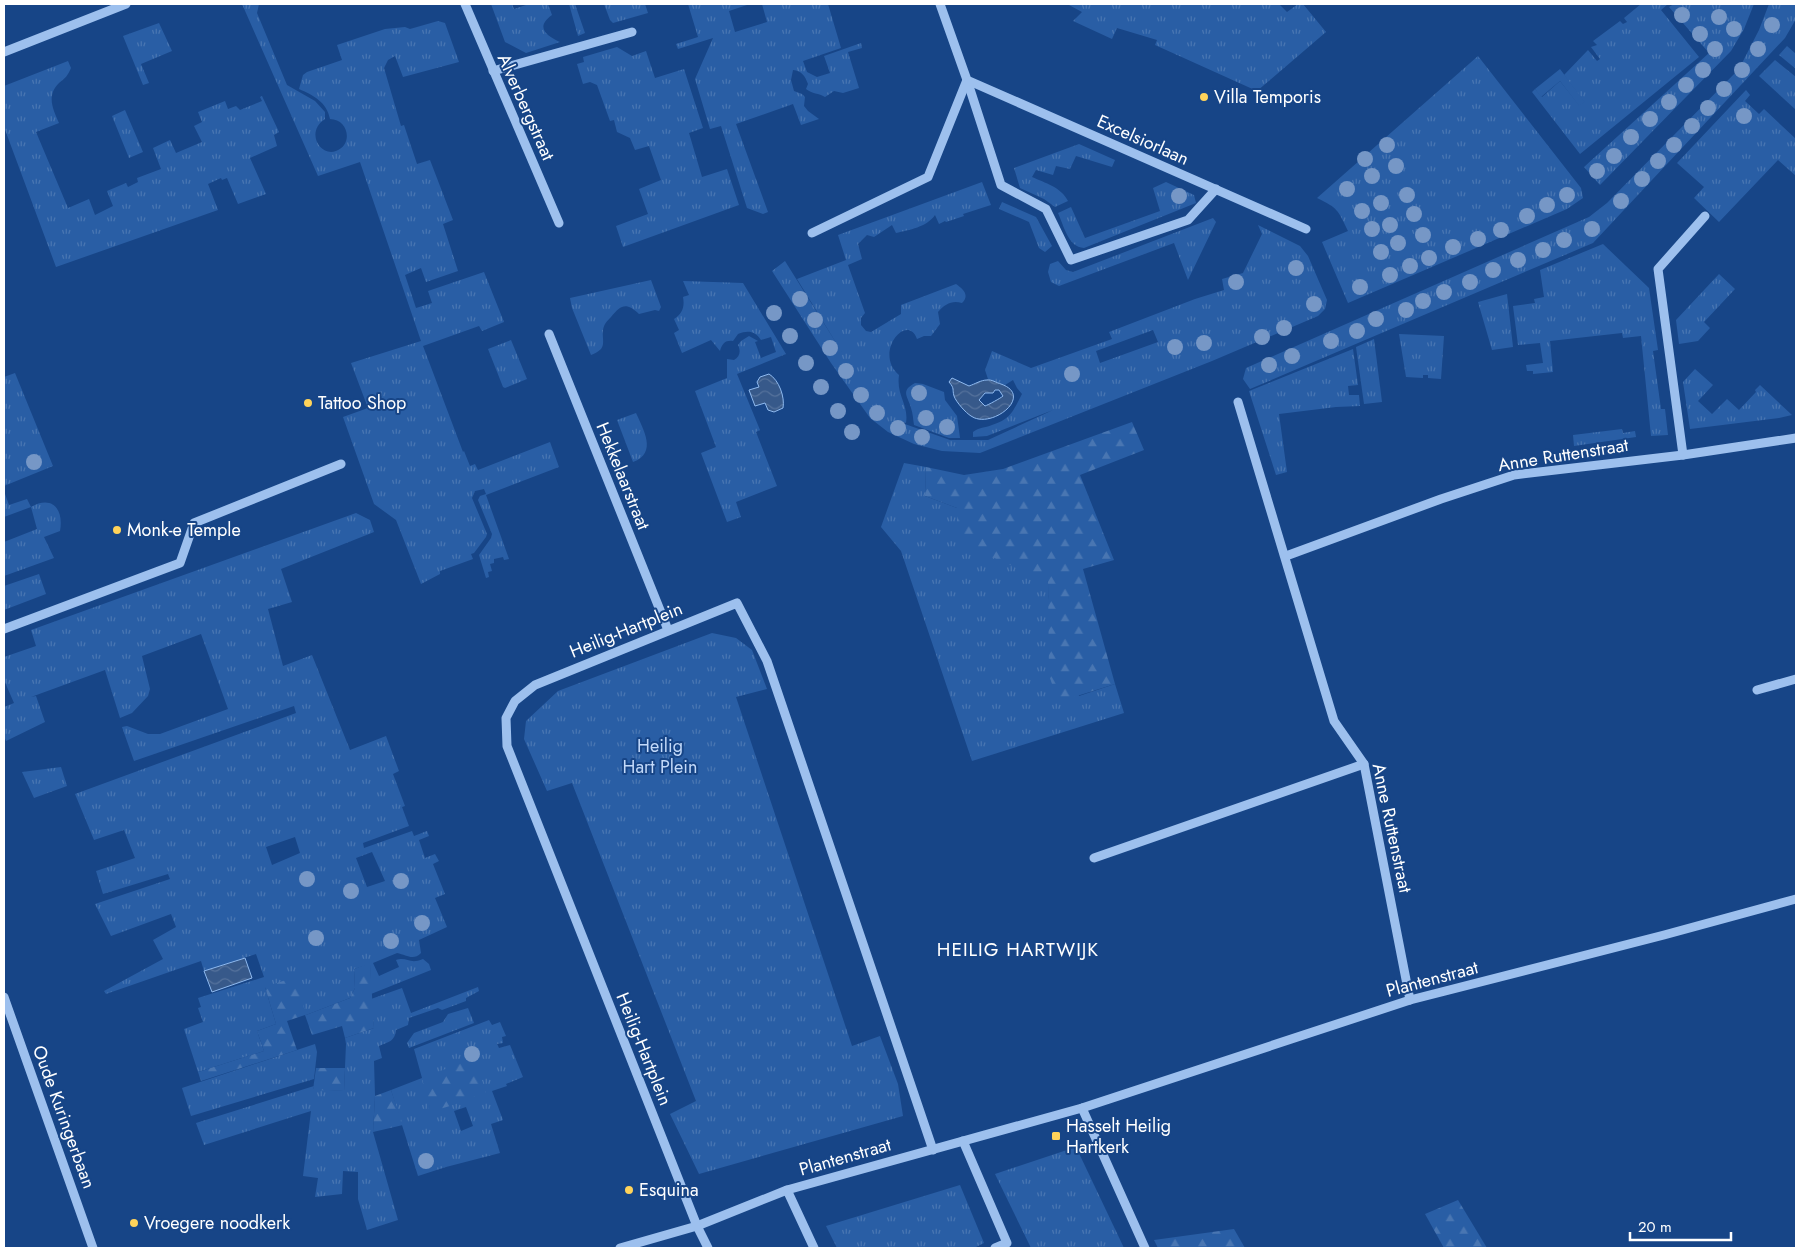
<svg xmlns="http://www.w3.org/2000/svg" width="1800" height="1252" viewBox="0 0 1800 1252" font-family="Jost,sans-serif">
	<style>
		.grass { fill: url(#grass-tufts); fill-rule: evenodd }
		.forest { fill: url(#forest-firs) }
		.garden { fill: #295ea5 }
		.water { fill: url(#water-waves); stroke: #8fbaf0; fill-rule: evenodd }
		.lines { fill: none; stroke-linecap: round; stroke-linejoin: round }
		.minor { stroke: #9dc0ee; stroke-width: 9 }
		.tree { fill: #7697c6 }
		.poi-dot { fill: #ffd35a; stroke: #174587; stroke-width: 2 }
		.labels { text-anchor: middle; dominant-baseline: central; stroke-width: 4; stroke-linejoin: round; paint-order: stroke }
		.poi-label { font-size: 18px; fill: #fff; stroke: #174587; text-anchor: start }
		.street-label { font-size: 18px; fill: #fff; stroke: #174587 }
		.park-label { font-size: 18px; fill: #c3dafa; stroke: #174587 }
		.neighbourhood-label { font-size: 19px; letter-spacing: 1px; fill: #fff; stroke: #174587 }
	</style>
	<defs>
		<pattern id="grass-tufts" width="24" height="20" patternUnits="userSpaceOnUse" patternTransform="scale(1.25)"><rect width="24" height="20" fill="#295ea5"/><path d="M3 7l-1-3M5 7V3M7 7l1-3M15 17l-1-3M17 17v-4M19 17l1-3" fill="none" stroke="#4976b2"/></pattern>
		<pattern id="forest-firs" width="22" height="20" patternUnits="userSpaceOnUse" patternTransform="scale(1.25)"><rect width="22" height="20" fill="#295ea5"/><path d="M5 1l3.5 6h-7zM16 11l3.5 6h-7z" fill="#4976b2"/></pattern>
		<pattern id="water-waves" width="16" height="10" patternUnits="userSpaceOnUse" patternTransform="scale(1.25)"><rect width="16" height="10" fill="#37598a"/><path d="M0 5q4-4 8 0t8 0" fill="none" stroke="#55729c"/></pattern>
	</defs>
	<rect width="100%" height="100%" fill="#174587"/>
	<g class="grass">
		<path d="M242,4H259L257,13L287,85L315,101L325,112V119C305,132 320,157 336,151C354,144 348,119 330,119C327,102 313,95 299,89L303,75L307,72L342,60L337,45L385,29L405,27L410,29L438,21L445,23L459,62L403,77L395,56L388,60L384,68L401,126L404,125L417,164L430,160L453,220L443,224L458,271L426,282L421,268L405,275L416,308L432,303L428,291L484,272L504,322L482,331L479,326L423,346L463,452L464,451L470,466L475,464L478,470L550,442L559,467L486,495L509,559L504,560L503,557L494,559V563L490,564L492,571L488,572L489,577L486,578L479,555L491,538L492,534L478,500L480,496L486,494L484,489L475,491L472,498L487,534L486,537L474,553L471,554L473,559L440,571V574L421,584L396,520L374,504L343,417L368,408L351,363L421,341L360,162L318,176Z"/>
		<path d="M491,4H512L514,9L529,4H548L552,15C535,27 546,36 560,42L526,53L505,42Z"/>
		<polygon points="569,4 575,4 585,33 578,36"/>
		<polygon points="604,4 645,4 648,13 613,23 610,20"/>
		<path d="M688,4H750L729,11L735,32L767,22L762,4H828L841,48L803,61L807,72L817,77L830,73L824,56L861,43L862,48L848,52L859,88L843,93L834,91L825,97C819,93 812,94 806,89L808,84C805,76 802,71 793,70L791,80L794,91L802,94L805,97L804,106L808,111L819,119L801,125L793,104L736,124L768,212L763,214L747,208L721,126L710,129L695,79L713,38L678,49L676,44L698,37Z"/>
		<polygon points="1071,4 1279,4 1287,12 1298,4 1303,4 1326,32 1257,91 1155,45 1157,40 1117,28 1112,39 1073,21 1082,12 1069,5"/>
		<polygon points="1641,4 1668,4 1661,10 1699,57 1580,154 1532,92 1535,89 1542,97 1560,81 1579,105 1584,102 1564,75 1588,50 1597,61 1600,59 1591,47 1597,45 1593,41 1620,21 1623,24 1627,22 1624,18"/>
		<polygon points="1674,4 1754,4 1744,29 1731,51 1600,185 1584,167 1709,53 1669,7"/>
		<polygon points="1769,4 1796,4 1796,19 1785,38 1593,243 1250,389 1243,379 1246,368 1589,217 1607,203 1739,69 1759,30"/>
		<polygon points="159,23 172,51 141,64 149,83 143,85 123,36"/>
		<polygon points="1787,46 1796,54 1796,69 1779,55"/>
		<polygon points="617,47 632,56 646,51 655,78 684,69 703,128 689,133 702,177 727,169 739,205 623,247 616,226 648,214 639,189 661,180 649,146 635,150 630,138 617,132 614,120 610,121 597,85 590,82 583,84 577,64 584,62 583,57"/>
		<path d="M1478,56L1581,188L1583,198L1567,209L1348,303L1322,242L1348,231C1338,210 1338,208 1317,198Z"/>
		<polygon points="1775,60 1796,77 1796,110 1759,76"/>
		<path d="M68,61L71,68C67,77 66,77 59,83C46,96 53,109 59,123L36,132L68,208L89,199L95,215L113,206L107,191L126,183L128,187L138,182L137,178L161,169L153,148L170,140L176,153L202,142L194,126L202,122L198,112L225,101L228,109L236,106L240,110L262,101L260,97L262,96L279,132L274,135L277,146L250,158L266,194L238,204L227,178L222,180L221,178L208,184L218,210L56,267L4,127V86Z"/>
		<polygon points="1746,90 1750,95 1745,101 1759,114 1764,109 1796,139 1796,176 1778,160 1719,222 1694,198 1704,187 1677,163"/>
		<polygon points="125,110 143,152 129,158 112,116"/>
		<path d="M1079,144L1115,160L1112,167L1076,156L1070,169L1056,166L1053,175L1036,170L1032,177C1045,183 1061,187 1068,201L1055,207L1044,199L1020,188L1014,168Z"/>
		<path d="M982,182L991,205L963,214L964,216L946,222L945,221L939,224L935,215C927,227 909,230 896,233L892,225L874,237L867,235L858,244L862,259L848,265L865,313L861,318V325L866,331L871,332L901,314V305L956,284C963,289 970,295 962,303C952,300 945,304 938,312L940,324L931,336H924L917,339C907,312 873,353 899,375C896,396 909,404 906,423L900,421L902,423L950,440H988L1053,410L987,436L973,437V432C979,427 985,428 992,425C1011,419 1013,411 1022,394L1017,388L1013,380L1005,385L988,379L985,370L992,351L1031,368L1112,339L1109,332L1195,299L1224,290L1222,279L1243,273L1262,234L1258,225L1300,246L1308,256L1327,300L1325,309L1318,316L1212,361L980,453L942,451L914,444L888,432L870,418L831,363L772,271L785,261L843,354L797,279L846,260L838,235ZM1153,330L1158,342L1100,363L1096,351Z"/>
		<path d="M1166,182L1194,195L1196,203L1084,248C1068,247 1064,226 1058,213L1071,207L1085,238L1160,211L1153,188Z"/>
		<polygon points="1002,202 1036,217 1052,246 1045,252 1039,248 1029,222 999,209"/>
		<polygon points="1213,218 1216,222 1188,280 1174,243 1059,286 1051,282 1048,272 1050,264 1058,261 1066,270 1073,272"/>
		<polygon points="1603,244 1649,288 1658,350 1653,351 1661,409 1665,409 1668,435 1651,436 1641,336 1623,338 1622,333 1550,341 1553,372 1533,374 1533,371 1527,371 1526,365 1543,363 1540,343 1518,345 1513,306 1535,303 1534,299 1544,297 1540,270"/>
		<polygon points="1719,274 1735,289 1704,322 1710,328 1698,341 1679,344 1676,320"/>
		<path d="M651,280L661,307L659,311L655,310L639,314C626,302 621,305 611,317C607,321 604,324 603,330C602,337 605,344 601,349C598,352 594,354 591,355L572,308L570,298Z"/>
		<path d="M683,281L743,283L786,354L737,374L760,430L756,432L777,486L736,502L741,517L727,522L701,453L716,447L695,391L727,378V359L734,360C740,357 741,351 738,345L741,341L749,336L758,341L755,342L761,358L776,352L771,337L761,340C755,331 748,330 738,334L733,341C726,340 722,343 720,351L711,340L682,353L674,333L679,330L674,319C682,314 685,307 683,297L689,295Z"/>
		<polygon points="1507,294 1513,347 1492,350 1478,302"/>
		<polygon points="1399,334 1444,336 1441,379 1428,378 1428,375 1423,375 1423,378 1406,377"/>
		<polygon points="1374,339 1382,402 1364,404 1356,347"/>
		<polygon points="511,340 527,379 505,388 503,387 488,349"/>
		<polygon points="1353,349 1358,385 1348,386 1349,395 1359,395 1360,406 1336,407 1279,414 1287,472 1276,475 1249,391"/>
		<polygon points="1695,369 1713,385 1698,401 1712,414 1727,399 1739,410 1756,392 1755,390 1760,385 1792,415 1779,418 1690,429 1683,382"/>
		<polygon points="15,373 53,466 4,486 4,377"/>
		<path d="M915,383L923,384L944,392L945,400L957,416L960,438H949L914,425C913,419 913,414 911,408C908,396 900,391 915,383Z"/>
		<path d="M636,413C643,429 658,453 633,462L617,420Z"/>
		<polygon points="1622,429 1623,433 1635,431 1636,437 1574,446 1573,435"/>
		<polygon points="904,463 926,467 925,496 957,508 1048,582 1048,597 1079,696 1115,684 1124,713 972,761 901,551 881,527"/>
		<path d="M4,491L9,505L27,499L31,507C52,495 64,509 60,531L44,537L54,558L4,576V542L37,529L31,507L4,517Z"/>
		<path d="M356,513L370,520L374,532L281,569L292,602L268,609L283,666L312,655L350,750L386,736L399,771L393,774L405,806L402,807L409,826L363,843L364,848L412,831L414,836L427,831L429,836L419,840L425,858L435,854L439,861L433,864L445,894L435,898L447,927L419,940L421,953C413,961 407,955 397,953L373,963L379,976L399,967L396,960C407,956 409,965 423,959L429,964L431,970L371,994L370,964L354,969L355,988L350,998L306,1015L265,987L276,1024L257,1031L264,1051L198,1072L184,1029L203,1022L198,1008L201,1007L198,998L264,977L256,954L204,971L201,961L106,994L104,991L163,959L153,940L176,927L171,914L111,936L95,904L170,879L168,874L103,894L96,871L135,858L124,830L94,840L75,794L296,713L294,706L134,761L122,727L127,726L148,734H160L228,709L201,634L142,656L150,689L148,696L132,713L120,718L105,670L31,697L36,696L45,722L6,741L4,736V707L14,703L4,680V657L36,646L31,630ZM295,837L300,853L272,865L266,847ZM372,852L385,881L367,887L356,858Z"/>
		<polygon points="39,574 46,594 4,610 4,586"/>
		<polygon points="712,633 736,638 752,650 767,689 736,697 852,1046 880,1036 898,1084 903,1116 699,1174 670,1114 696,1101 572,783 547,791 524,739 526,721 558,691"/>
		<polygon points="61,767 67,786 34,798 22,772"/>
		<path d="M478,987L479,991L466,998V1001L442,1010L438,1008L409,1018L408,1025L396,1030C395,1041 389,1042 379,1046L382,1058L374,1061L375,1096L373,1132L398,1220L367,1230L358,1199V1172L343,1171L342,1194L315,1197L318,1178L303,1176L311,1111L204,1145L196,1123L314,1086L313,1089L344,1091L346,1044L345,1038L374,1028L371,999L402,988L411,1013Z"/>
		<polygon points="468,1008 474,1023 409,1048 407,1043 414,1033 443,1022 448,1014"/>
		<path d="M489,1020L492,1025L500,1022L506,1036L502,1037L503,1043L497,1044L499,1048L510,1045L523,1077L506,1084L507,1086L492,1091L503,1120L491,1124L500,1153L446,1167L418,1176L391,1090L422,1078L414,1049ZM466,1107L473,1126L461,1131L454,1111Z"/>
		<polygon points="315,1044 317,1052 314,1079 191,1116 182,1088"/>
		<polygon points="1076,1147 1124,1248 1031,1248 995,1174"/>
		<polygon points="960,1185 984,1243 974,1248 837,1248 826,1226"/>
	</g>
	<g class="forest">
		<polygon points="1132,422 1144,450 1080,475 1114,560 1083,569 1115,684 1058,702 1049,675 1048,582 957,541 957,508 925,496 926,467 964,475 1003,469"/>
		<polygon points="370,963 374,1028 345,1038 342,1026 312,1035 305,1015 287,1021 297,1050 201,1081 198,1072 264,1051 257,1031 276,1024 265,987 295,977 306,1015 350,998 355,988 354,969"/>
		<polygon points="474,1058 486,1092 450,1106 429,1112 422,1078"/>
		<polygon points="316,1068 345,1068 344,1091 313,1090"/>
		<polygon points="391,1090 403,1125 373,1132 375,1096"/>
		<polygon points="1458,1200 1487,1248 1444,1248 1425,1214"/>
		<polygon points="1234,1229 1245,1248 1158,1248 1154,1240"/>
	</g>
	<polygon class="garden" points="1560,69 1585,102 1579,106 1560,81 1541,97 1535,89"/>
	<g class="water">
		<path d="M769,374C779,380 785,397 783,408L774,412L768,410L765,403L755,406L749,390L759,387L757,382L760,377Z"/>
		<path d="M952,378L969,386C975,384 981,380 987,380C991,379 997,383 1001,384C1035,396 991,430 971,416C966,413 956,402 954,396C952,389 955,389 949,382ZM995,390H999L1003,396C1001,398 988,405 985,406L979,400L985,393H993Z"/>
		<polygon points="245,958 252,978 212,992 204,971"/>
	</g>
	<g class="lines">
		<g class="minor">
			<polyline points="465,4 559,223"/>
			<polyline points="940,4 967,80 1306,229"/>
			<polyline points="4,52 126,4"/>
			<polyline points="493,71 632,32"/>
			<polyline points="967,80 1001,185 1046,209 1071,260 1188,220 1216,189"/>
			<polyline points="812,233 928,177 967,80"/>
			<polyline points="549,334 668,630"/>
			<polyline points="1238,402 1334,721 1364,764 1410,1000"/>
			<polyline points="1683,455 1658,269 1705,216"/>
			<polyline points="1286,556 1441,499 1514,475 1683,455 1796,438"/>
			<polyline points="4,629 180,563 194,523 341,464"/>
			<polyline points="1757,690 1796,679"/>
			<polyline points="1094,858 1364,764"/>
			<polyline points="4,997 93,1248"/>
			<polyline points="1082,1108 1145,1248"/>
			<polyline points="963,1141 1007,1243 995,1248"/>
			<polyline points="787,1190 814,1248"/>
			<polyline points="620,1248 697,1226 787,1190 1082,1108 1410,1000 1664,935 1796,899"/>
			<polyline points="708,1248 697,1226 507,746 506,718 515,701 535,685 737,603 767,661 933,1150"/>
		</g>
	</g>
	<g class="tree">
		<circle cx="1682" cy="15" r="8"/>
		<circle cx="1719" cy="17" r="8"/>
		<circle cx="1772" cy="25" r="8"/>
		<circle cx="1734" cy="29" r="8"/>
		<circle cx="1700" cy="34" r="8"/>
		<circle cx="1715" cy="49" r="8"/>
		<circle cx="1758" cy="49" r="8"/>
		<circle cx="1703" cy="70" r="8"/>
		<circle cx="1742" cy="70" r="8"/>
		<circle cx="1686" cy="85" r="8"/>
		<circle cx="1724" cy="89" r="8"/>
		<circle cx="1669" cy="102" r="8"/>
		<circle cx="1708" cy="108" r="8"/>
		<circle cx="1744" cy="116" r="8"/>
		<circle cx="1650" cy="119" r="8"/>
		<circle cx="1692" cy="126" r="8"/>
		<circle cx="1631" cy="137" r="8"/>
		<circle cx="1387" cy="145" r="8"/>
		<circle cx="1674" cy="145" r="8"/>
		<circle cx="1614" cy="156" r="8"/>
		<circle cx="1365" cy="159" r="8"/>
		<circle cx="1658" cy="161" r="8"/>
		<circle cx="1396" cy="166" r="8"/>
		<circle cx="1597" cy="171" r="8"/>
		<circle cx="1372" cy="176" r="8"/>
		<circle cx="1642" cy="179" r="8"/>
		<circle cx="1347" cy="189" r="8"/>
		<circle cx="1407" cy="195" r="8"/>
		<circle cx="1567" cy="195" r="8"/>
		<circle cx="1179" cy="196" r="8"/>
		<circle cx="1621" cy="201" r="8"/>
		<circle cx="1381" cy="203" r="8"/>
		<circle cx="1547" cy="205" r="8"/>
		<circle cx="1362" cy="211" r="8"/>
		<circle cx="1414" cy="214" r="8"/>
		<circle cx="1527" cy="216" r="8"/>
		<circle cx="1390" cy="225" r="8"/>
		<circle cx="1372" cy="229" r="8"/>
		<circle cx="1592" cy="229" r="8"/>
		<circle cx="1501" cy="230" r="8"/>
		<circle cx="1423" cy="235" r="8"/>
		<circle cx="1478" cy="239" r="8"/>
		<circle cx="1564" cy="240" r="8"/>
		<circle cx="1398" cy="243" r="8"/>
		<circle cx="1453" cy="247" r="8"/>
		<circle cx="1543" cy="250" r="8"/>
		<circle cx="1381" cy="252" r="8"/>
		<circle cx="1429" cy="258" r="8"/>
		<circle cx="1518" cy="260" r="8"/>
		<circle cx="1410" cy="266" r="8"/>
		<circle cx="1296" cy="268" r="8"/>
		<circle cx="1493" cy="270" r="8"/>
		<circle cx="1390" cy="275" r="8"/>
		<circle cx="1236" cy="282" r="8"/>
		<circle cx="1470" cy="282" r="8"/>
		<circle cx="1360" cy="287" r="8"/>
		<circle cx="1444" cy="292" r="8"/>
		<circle cx="800" cy="299" r="8"/>
		<circle cx="1423" cy="301" r="8"/>
		<circle cx="1314" cy="304" r="8"/>
		<circle cx="1406" cy="310" r="8"/>
		<circle cx="774" cy="313" r="8"/>
		<circle cx="1376" cy="319" r="8"/>
		<circle cx="815" cy="320" r="8"/>
		<circle cx="1284" cy="328" r="8"/>
		<circle cx="1357" cy="331" r="8"/>
		<circle cx="790" cy="336" r="8"/>
		<circle cx="1262" cy="337" r="8"/>
		<circle cx="1331" cy="341" r="8"/>
		<circle cx="1204" cy="343" r="8"/>
		<circle cx="1175" cy="347" r="8"/>
		<circle cx="830" cy="348" r="8"/>
		<circle cx="1292" cy="356" r="8"/>
		<circle cx="806" cy="363" r="8"/>
		<circle cx="1269" cy="365" r="8"/>
		<circle cx="846" cy="371" r="8"/>
		<circle cx="1072" cy="374" r="8"/>
		<circle cx="821" cy="387" r="8"/>
		<circle cx="919" cy="393" r="8"/>
		<circle cx="861" cy="395" r="8"/>
		<circle cx="838" cy="411" r="8"/>
		<circle cx="877" cy="413" r="8"/>
		<circle cx="926" cy="418" r="8"/>
		<circle cx="947" cy="427" r="8"/>
		<circle cx="898" cy="428" r="8"/>
		<circle cx="852" cy="432" r="8"/>
		<circle cx="922" cy="437" r="8"/>
		<circle cx="34" cy="462" r="8"/>
		<circle cx="307" cy="879" r="8"/>
		<circle cx="401" cy="881" r="8"/>
		<circle cx="351" cy="891" r="8"/>
		<circle cx="422" cy="923" r="8"/>
		<circle cx="316" cy="938" r="8"/>
		<circle cx="391" cy="941" r="8"/>
		<circle cx="472" cy="1054" r="8"/>
		<circle cx="426" cy="1161" r="8"/>
	</g>
	<g class="poi-dot">
		<circle cx="1204" cy="97" r="5"/>
		<circle cx="308" cy="403" r="5"/>
		<circle cx="117" cy="530" r="5"/>
		<rect x="1051" y="1131" width="10" height="10" rx="2.5"/>
		<circle cx="629" cy="1190" r="5"/>
		<circle cx="134" cy="1223" r="5"/>
	</g>
	<g class="labels">
		<g class="poi-label">
			<text x="1214" y="97">Villa Temporis</text>
			<text x="318" y="403">Tattoo Shop</text>
			<text x="127" y="530">Monk-e Temple</text>
			<text x="1066" y="1126">Hasselt Heilig<tspan x="1066" dy="21">Hartkerk</tspan></text>
			<text x="639" y="1190">Esquina</text>
			<text x="144" y="1223">Vroegere noodkerk</text>
		</g>
		<g class="street-label">
			<text transform="translate(526 107) rotate(66)">Alverbergstraat</text>
			<text transform="translate(1143 140) rotate(24)">Excelsiorlaan</text>
			<text transform="translate(1563 455) rotate(-9)">Anne Ruttenstraat</text>
			<text transform="translate(623 476) rotate(68)">Hekkelaarstraat</text>
			<text transform="translate(626 630) rotate(-22)">Heilig-Hartplein</text>
			<text transform="translate(1392 828) rotate(78)">Anne Ruttenstraat</text>
			<text transform="translate(1432 979) rotate(-15)">Plantenstraat</text>
			<text transform="translate(644 1049) rotate(68)">Heilig-Hartplein</text>
			<text transform="translate(64 1117) rotate(70)">Oude Kuringerbaan</text>
			<text transform="translate(845 1157) rotate(-16)">Plantenstraat</text>
		</g>
		<g class="park-label">
			<text x="660" y="746">Heilig<tspan x="660" dy="21">Hart Plein</tspan></text>
		</g>
		<g class="neighbourhood-label">
			<text x="1018" y="949">HEILIG HARTWIJK</text>
		</g>
	</g>
	<rect width="1800" height="1252" fill="none" stroke="#ffffff" stroke-width="10"/>
	<path d="M1630 1232v8h101v-8" fill="none" stroke="#ffffff" stroke-width="2.5"/>
	<text x="1638" y="1232" font-size="15" fill="#ffffff" stroke="#174587" stroke-width="4" paint-order="stroke">20 m</text>
</svg>
